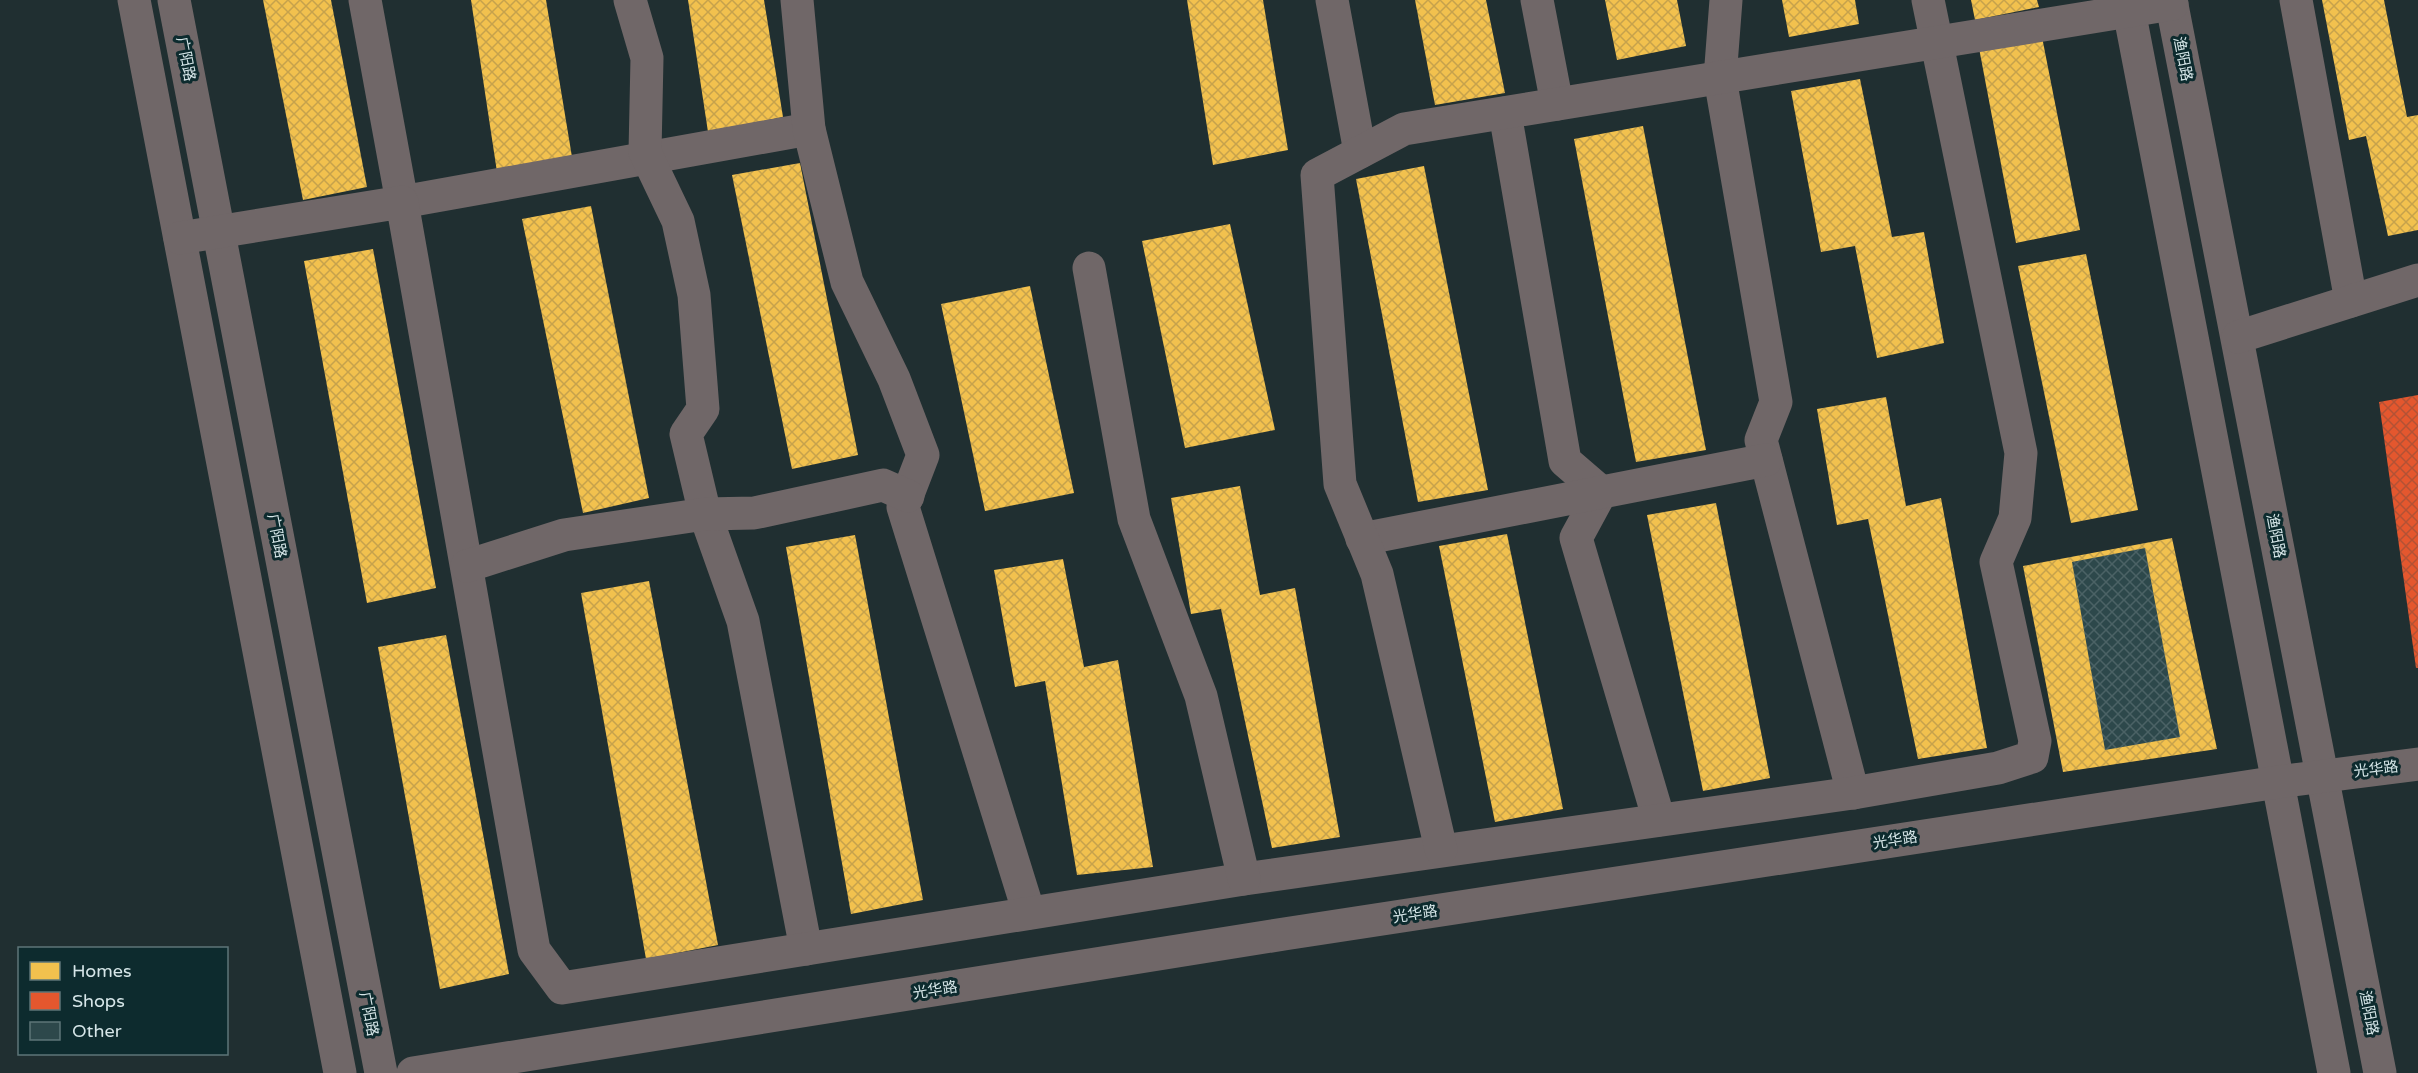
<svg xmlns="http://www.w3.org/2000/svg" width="2418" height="1073" viewBox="0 0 2418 1073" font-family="'Varela Round','Noto Sans SC',sans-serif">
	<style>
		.homes { fill: url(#homes-cross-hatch) }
		.shops { fill: url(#shops-cross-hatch) }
		.building { fill: url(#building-cross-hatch) }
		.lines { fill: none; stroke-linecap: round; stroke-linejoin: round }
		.minor { stroke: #706768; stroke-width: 33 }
		.labels { text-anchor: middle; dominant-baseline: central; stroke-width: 6; stroke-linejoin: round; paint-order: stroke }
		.street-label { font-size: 15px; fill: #d6e6e8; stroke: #0d2b2e }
	</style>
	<defs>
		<pattern id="homes-cross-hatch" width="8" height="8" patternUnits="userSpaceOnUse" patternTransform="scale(1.5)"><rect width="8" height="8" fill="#f2c14e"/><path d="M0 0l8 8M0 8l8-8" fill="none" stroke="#c6a24c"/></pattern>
		<pattern id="shops-cross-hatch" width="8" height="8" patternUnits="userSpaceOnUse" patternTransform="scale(1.5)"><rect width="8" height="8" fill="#e4572e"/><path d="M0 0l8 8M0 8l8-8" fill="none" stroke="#b35235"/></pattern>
		<pattern id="building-cross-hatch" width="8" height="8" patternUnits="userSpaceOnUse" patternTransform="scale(1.5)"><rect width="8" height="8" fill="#2d484b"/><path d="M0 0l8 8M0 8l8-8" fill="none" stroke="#4b6265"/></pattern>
	</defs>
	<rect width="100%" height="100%" fill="#202f31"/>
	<g class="homes">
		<polygon points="263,0 331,0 367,187 303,200"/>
		<polygon points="471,0 546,0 572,157 497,172"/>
		<polygon points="688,0 764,0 783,117 708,132"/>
		<polygon points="1187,0 1263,0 1288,150 1213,165"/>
		<polygon points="1415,0 1486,0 1505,93 1435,105"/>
		<polygon points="1605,0 1677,0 1686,46 1617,60"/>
		<polygon points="1782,0 1855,0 1859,24 1789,37"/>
		<polygon points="1971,0 2037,0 2039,7 1975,20"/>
		<polygon points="2322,0 2384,0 2407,117 2418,115 2418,230 2388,236 2366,136 2349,140"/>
		<polygon points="2042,37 2080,230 2016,243 1979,48"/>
		<polygon points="1860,79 1892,237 1924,232 1944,343 1877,358 1855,246 1821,252 1791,91"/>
		<polygon points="1643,126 1706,450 1636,462 1574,139"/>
		<polygon points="800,163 858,455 792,469 732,175"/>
		<polygon points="1424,166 1488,490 1418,502 1356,179"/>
		<polygon points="591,206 649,498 583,513 522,219"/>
		<polygon points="1230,224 1275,430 1185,448 1142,241"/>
		<polygon points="373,249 436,588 367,603 304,261"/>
		<polygon points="2086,254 2138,510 2071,523 2018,266"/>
		<polygon points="1030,286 1074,493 985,511 941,304"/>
		<polygon points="1886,397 1906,506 1941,498 1987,748 1918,759 1868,519 1837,525 1817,409"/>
		<polygon points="1240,486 1260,595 1295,588 1340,837 1272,848 1221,609 1191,614 1171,498"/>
		<polygon points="1716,503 1770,778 1703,791 1647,515"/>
		<polygon points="1507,534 1563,809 1495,822 1439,546"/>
		<polygon points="855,535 923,900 851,914 786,547"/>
		<polygon points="2172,538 2217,749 2063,772 2023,566"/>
		<polygon points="1063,559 1084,667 1118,660 1153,867 1077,875 1045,681 1015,687 994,570"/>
		<polygon points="649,581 718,945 646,959 581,593"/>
		<polygon points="446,635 509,974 440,989 378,647"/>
	</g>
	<polygon class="shops" points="2418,395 2418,668 2416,668 2379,402"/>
	<polygon class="building" points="2145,548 2180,737 2105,750 2072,562"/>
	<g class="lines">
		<g class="minor">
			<polyline points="134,0 340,1073"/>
			<polyline points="174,0 381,1073"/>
			<polyline points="365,0 402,202 809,129"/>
			<polyline points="630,0 647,58 645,152 678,221 694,295 703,409 686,434 705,514 743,621 806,949"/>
			<polyline points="797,0 809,129 847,282 894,379 923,455 903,507 1029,913"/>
			<polyline points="1332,0 1360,152"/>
			<polyline points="1537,0 1557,104"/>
			<polyline points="1726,0 1720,78 1776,402 1761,440 1853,793"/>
			<polyline points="2127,0 2334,1073"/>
			<polyline points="2171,0 2380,1073"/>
			<polyline points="2296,0 2351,301"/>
			<polyline points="1505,113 1565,461 1601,492 1576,538 1659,820"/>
			<polyline points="180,238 402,202 534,950 562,988 1244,879 1853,793 1998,768 2032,757 2035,741 1996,562 2015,518 2021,453 1928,0"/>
			<polyline points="1089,268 1134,519 1201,696 1244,879"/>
			<polyline points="2238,337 2418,280"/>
			<polyline points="1362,539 1766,460"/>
			<polyline points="467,566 564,535 705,514 754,513 883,485 908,496"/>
			<polyline points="1441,849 1377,574 1340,484 1317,175 1404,129 2172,4"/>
			<polyline points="413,1073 1284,934 2278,782 2418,764"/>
		</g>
	</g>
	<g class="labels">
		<g class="street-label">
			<text transform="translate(186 59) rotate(79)">广阳路</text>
			<text transform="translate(2183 59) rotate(79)">渔阳路</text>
			<text transform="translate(277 536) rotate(79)">广阳路</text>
			<text transform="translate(2276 536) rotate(79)">渔阳路</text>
			<text transform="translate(2376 769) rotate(-7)">光华路</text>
			<text transform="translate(1895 840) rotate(-9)">光华路</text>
			<text transform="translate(1415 914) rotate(-9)">光华路</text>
			<text transform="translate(935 990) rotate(-9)">光华路</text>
			<text transform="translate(2369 1013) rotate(79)">渔阳路</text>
			<text transform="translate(369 1014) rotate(79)">广阳路</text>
		</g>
	</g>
	<rect x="18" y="947" width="210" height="108" fill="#0d2b2e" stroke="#5d7678" stroke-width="1.5"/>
	<rect x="30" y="962" width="30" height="18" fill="#f2c14e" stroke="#5d7678" stroke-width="1.5"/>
	<text x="72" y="977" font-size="18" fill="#d6e6e8">Homes</text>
	<rect x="30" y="992" width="30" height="18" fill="#e4572e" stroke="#5d7678" stroke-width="1.5"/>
	<text x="72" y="1007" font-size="18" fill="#d6e6e8">Shops</text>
	<rect x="30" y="1022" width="30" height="18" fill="#2d484b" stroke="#5d7678" stroke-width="1.5"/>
	<text x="72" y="1037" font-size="18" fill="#d6e6e8">Other</text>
</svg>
